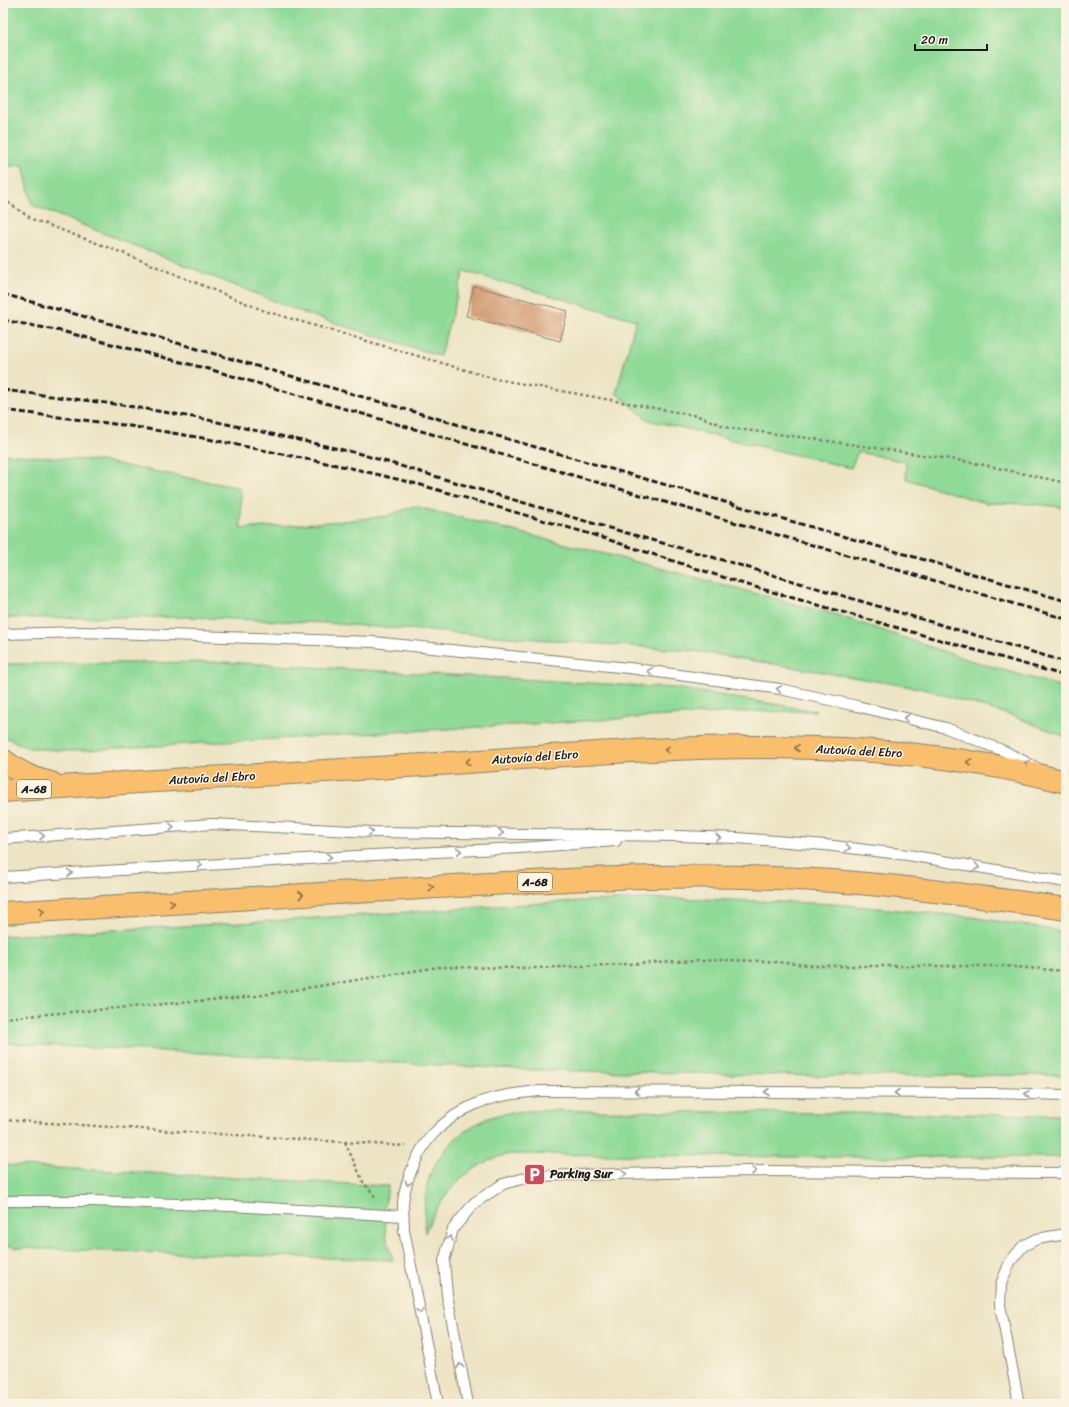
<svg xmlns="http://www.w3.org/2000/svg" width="1069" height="1407" viewBox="0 0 1069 1407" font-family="Sriracha,sans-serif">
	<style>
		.green { fill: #8fda96; stroke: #567b59 }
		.building { fill: #d19a6f }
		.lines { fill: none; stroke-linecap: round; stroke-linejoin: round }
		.service-casing { stroke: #848070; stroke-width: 12 }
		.motorway-casing { stroke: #848070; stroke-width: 24 }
		.path { stroke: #848070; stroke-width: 2.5; stroke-dasharray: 3 3; stroke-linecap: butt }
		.service { stroke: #fff; stroke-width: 10 }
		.motorway { stroke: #f9bf6d; stroke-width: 22 }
		.rail { stroke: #1c1c1c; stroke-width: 3; stroke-dasharray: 6 3; stroke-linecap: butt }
		.oneway { stroke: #999 }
		.oneway2 { stroke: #8a6e44 }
		.labels { text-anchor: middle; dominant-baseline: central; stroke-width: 3; stroke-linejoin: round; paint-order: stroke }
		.shield { fill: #fcf5e5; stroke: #5f5d58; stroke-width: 1 }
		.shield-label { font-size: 11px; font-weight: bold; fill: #1c1c1c }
		.street-label { font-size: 12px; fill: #1c1c1c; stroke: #fcf5e5 }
		.poi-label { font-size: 12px; font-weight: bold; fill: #1c1c1c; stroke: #fcf5e5; text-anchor: start }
	</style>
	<rect width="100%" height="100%" fill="#fcf5e5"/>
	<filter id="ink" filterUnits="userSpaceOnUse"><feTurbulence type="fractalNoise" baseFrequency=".025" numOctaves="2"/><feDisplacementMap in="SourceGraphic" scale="8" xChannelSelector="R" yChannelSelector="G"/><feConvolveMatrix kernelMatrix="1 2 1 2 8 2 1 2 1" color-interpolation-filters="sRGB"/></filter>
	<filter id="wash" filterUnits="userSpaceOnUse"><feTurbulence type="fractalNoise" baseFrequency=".012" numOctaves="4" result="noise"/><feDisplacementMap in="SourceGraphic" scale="16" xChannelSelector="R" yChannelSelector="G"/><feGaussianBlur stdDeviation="0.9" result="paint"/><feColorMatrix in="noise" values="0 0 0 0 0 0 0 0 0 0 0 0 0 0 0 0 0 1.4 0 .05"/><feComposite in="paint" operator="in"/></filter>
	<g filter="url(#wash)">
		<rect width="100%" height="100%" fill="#ece4c3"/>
		<g class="green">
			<polygon points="3,3 1066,3 1066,509 1060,507 1034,504 985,503 906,479 906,462 858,452 851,468 648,420 616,393 636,320 464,271 440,356 307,314 32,205 23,165 3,167"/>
			<polygon points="3,454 101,461 241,488 241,529 341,521 387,516 414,506 649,565 837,615 969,660 1066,688 1066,737 1013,716 924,689 695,651 325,623 190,617 3,618"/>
			<polygon points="225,662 675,688 816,711 736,712 70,751 29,748 3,736 3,664"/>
			<polygon points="676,898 836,904 971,917 1066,932 1066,1075 822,1076 535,1070 3,1043 3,936 257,922 558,902"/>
			<path d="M602,1111L1066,1115V1157H800L511,1154C480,1159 451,1183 436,1210C431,1217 429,1225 425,1233C424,1214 424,1196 429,1178C438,1149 471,1120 502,1114C532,1108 571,1111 602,1111Z"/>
			<polygon points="3,1165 388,1186 384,1211 386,1235 393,1260 16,1248 3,1244"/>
		</g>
		<g id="blocks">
			<polygon class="building" points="474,286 568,311 560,341 466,316"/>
		</g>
	</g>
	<g filter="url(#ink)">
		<use href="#blocks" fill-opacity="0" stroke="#848070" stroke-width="1"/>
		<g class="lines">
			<defs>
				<g id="service">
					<polyline points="3,634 83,632 373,642 629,668 780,689 857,706 946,728 1004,751 1037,768"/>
					<polyline points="3,839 212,824 373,832 679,836 737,838 825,845 908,855 1066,882"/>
					<polyline points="3,877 373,855 519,848 616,841"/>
					<polyline points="3,1201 93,1201 232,1206 403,1216"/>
					<path d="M438,1404L404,1230C404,1221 403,1212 403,1203C405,1181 418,1150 433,1134C445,1121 462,1110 478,1103C498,1095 520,1093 541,1091L990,1093L1066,1095"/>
					<polyline points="468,1404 447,1295 444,1261 453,1229 474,1203 503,1184 533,1176 747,1171 1066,1173"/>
					<polyline points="1019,1404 1000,1305 1001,1284 1010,1262 1023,1246 1037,1239 1066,1234"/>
				</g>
				<g id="motorway">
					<path d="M3,760C19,772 32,779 51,783"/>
					<path d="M3,791C147,780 292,774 437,764C645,750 861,727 1066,782"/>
					<path d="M3,913C137,905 270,897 404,889C527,882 650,873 773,878C871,881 969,895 1066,909"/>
				</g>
			</defs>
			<use href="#service" class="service-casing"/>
			<use href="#motorway" class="motorway-casing"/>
			<g class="path">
				<polyline points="3,199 32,219 123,253 265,311 496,379 698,416 729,428 808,438 970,462 1066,483"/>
				<polyline points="3,1018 256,996 438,967 536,968 722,960 766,961 816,966 1003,966 1066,971"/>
				<polyline points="3,1120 405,1146"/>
				<polyline points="345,1142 364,1184 369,1188 375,1197"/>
			</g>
			<use href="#service" class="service"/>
			<use href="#motorway" class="motorway"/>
			<g class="rail">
				<polyline points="3,294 122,327 1066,601"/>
				<polyline points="3,320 61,331 212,370 1066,619"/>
				<polyline points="3,390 122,405 204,419 357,453 595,524 719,559 1066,662"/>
				<polyline points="3,410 123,425 203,438 351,468 421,485 594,535 741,583 1066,676"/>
			</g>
		</g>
		<defs><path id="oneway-chevron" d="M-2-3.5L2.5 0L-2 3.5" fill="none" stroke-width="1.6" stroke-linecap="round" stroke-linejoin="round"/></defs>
		<g class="oneway">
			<use href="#oneway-chevron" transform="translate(650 671) rotate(-172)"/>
			<use href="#oneway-chevron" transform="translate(779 689) rotate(-170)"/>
			<use href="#oneway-chevron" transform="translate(906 718) rotate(-166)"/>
			<use href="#oneway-chevron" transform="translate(1027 763) rotate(-153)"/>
			<use href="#oneway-chevron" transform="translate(172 827) rotate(-4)"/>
			<use href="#oneway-chevron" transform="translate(371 832) rotate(2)"/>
			<use href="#oneway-chevron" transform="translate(501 833) rotate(1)"/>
			<use href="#oneway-chevron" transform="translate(42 836) rotate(-4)"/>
			<use href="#oneway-chevron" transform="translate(718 838) rotate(2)"/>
			<use href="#oneway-chevron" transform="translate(848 848) rotate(7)"/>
			<use href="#oneway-chevron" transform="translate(459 851) rotate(-3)"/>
			<use href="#oneway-chevron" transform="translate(329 857) rotate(-3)"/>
			<use href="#oneway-chevron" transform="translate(200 865) rotate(-3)"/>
			<use href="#oneway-chevron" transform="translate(977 867) rotate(10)"/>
			<use href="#oneway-chevron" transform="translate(70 873) rotate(-3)"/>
			<use href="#oneway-chevron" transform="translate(637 1091) rotate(-180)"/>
			<use href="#oneway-chevron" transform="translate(767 1092) rotate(-180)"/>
			<use href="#oneway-chevron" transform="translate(897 1093) rotate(-180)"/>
			<use href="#oneway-chevron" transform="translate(1027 1094) rotate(-179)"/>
			<use href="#oneway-chevron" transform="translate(754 1171)"/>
			<use href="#oneway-chevron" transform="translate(624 1174) rotate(-1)"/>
			<use href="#oneway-chevron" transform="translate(408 1183) rotate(108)"/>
			<use href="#oneway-chevron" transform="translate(450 1238) rotate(-74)"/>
			<use href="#oneway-chevron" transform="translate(420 1311) rotate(79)"/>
			<use href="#oneway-chevron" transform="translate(460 1366) rotate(-101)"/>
		</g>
		<g class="oneway2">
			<use href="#oneway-chevron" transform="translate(797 748) rotate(-179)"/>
			<use href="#oneway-chevron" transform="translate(667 750) rotate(178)"/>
			<use href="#oneway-chevron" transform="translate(468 762) rotate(176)"/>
			<use href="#oneway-chevron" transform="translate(969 762) rotate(-171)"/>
			<use href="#oneway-chevron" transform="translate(431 887) rotate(-3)"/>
			<use href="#oneway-chevron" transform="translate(301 895) rotate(-3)"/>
			<use href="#oneway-chevron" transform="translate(172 903) rotate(-3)"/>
			<use href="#oneway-chevron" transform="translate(42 911) rotate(-3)"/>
		</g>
	</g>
	<defs>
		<symbol id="parking-square" viewBox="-11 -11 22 22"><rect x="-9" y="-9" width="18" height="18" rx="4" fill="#d1495b" stroke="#fcf5e5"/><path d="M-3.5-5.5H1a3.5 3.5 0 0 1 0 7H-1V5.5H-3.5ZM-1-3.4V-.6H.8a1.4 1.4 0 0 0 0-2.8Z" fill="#fff"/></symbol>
	</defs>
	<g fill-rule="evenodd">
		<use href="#parking-square" x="522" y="1162" width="25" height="25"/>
	</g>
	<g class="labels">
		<g class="shield">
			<rect x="17" y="780" width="34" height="18" rx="3"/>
			<rect x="518" y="873" width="34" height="18" rx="3"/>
		</g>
		<g class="shield-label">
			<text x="34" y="789">A-68</text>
			<text x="535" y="882">A-68</text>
		</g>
		<g class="street-label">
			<text transform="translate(859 751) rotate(3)">Autovía del Ebro</text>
			<text transform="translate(535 757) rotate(-4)">Autovía del Ebro</text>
			<text transform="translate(212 778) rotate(-3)">Autovía del Ebro</text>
		</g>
		<g class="poi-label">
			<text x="550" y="1174">Parking Sur</text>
		</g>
	</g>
	<rect width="1069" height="1407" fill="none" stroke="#fcf5e5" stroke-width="16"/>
	<path d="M915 44v6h72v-6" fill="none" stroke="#1c1c1c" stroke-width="2"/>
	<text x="921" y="44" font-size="12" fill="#1c1c1c" stroke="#fcf5e5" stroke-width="3" paint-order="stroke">20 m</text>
</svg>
